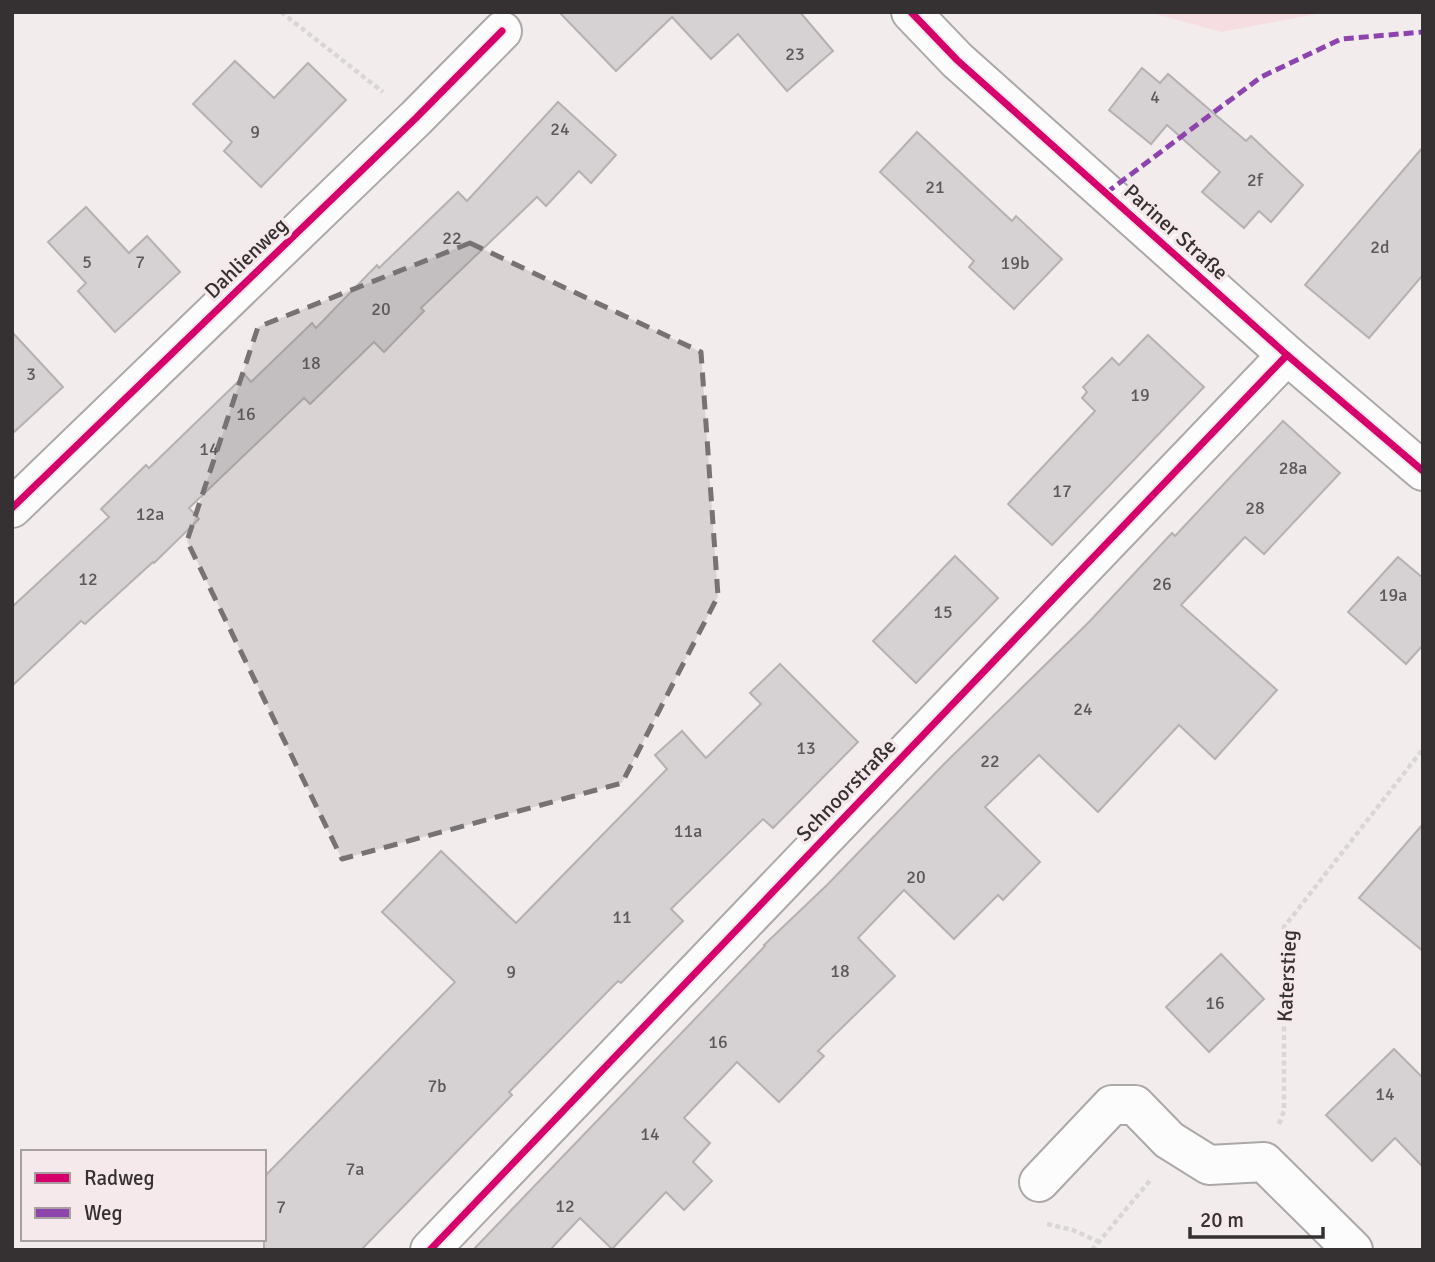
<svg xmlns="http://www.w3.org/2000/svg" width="1435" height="1262" viewBox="0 0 1435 1262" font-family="Signika,sans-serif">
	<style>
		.green { fill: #f6dde1 }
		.building { fill: #d6d1d2; stroke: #b5b1b1; stroke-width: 2 }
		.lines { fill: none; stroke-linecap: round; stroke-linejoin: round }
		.minor-casing { stroke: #aca8a8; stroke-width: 42 }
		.path { stroke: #d8d6d7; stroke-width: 4.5; stroke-dasharray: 5 3.5; stroke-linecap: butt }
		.minor { stroke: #fdfcfc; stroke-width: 38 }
		.quiet { stroke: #8e44ad; stroke-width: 5; stroke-dasharray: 10 5; stroke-linecap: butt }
		.cycleway-casing { stroke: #f5e9eb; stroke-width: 11 }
		.cycleway { stroke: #d6006c; stroke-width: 7 }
		.marked { fill: #777273; fill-opacity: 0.2; stroke: #777273; stroke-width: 5; stroke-dasharray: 14 9; stroke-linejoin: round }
		.labels { text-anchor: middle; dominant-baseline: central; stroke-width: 7; stroke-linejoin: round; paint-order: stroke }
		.number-label { font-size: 18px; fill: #5d5859 }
		.street-label { font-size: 21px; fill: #353031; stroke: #f5e9eb }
	</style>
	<rect width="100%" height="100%" fill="#f2eced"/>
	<polygon class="green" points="1149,12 1328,12 1221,32"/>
	<g class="building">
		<polygon points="559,12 800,12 833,51 787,91 738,34 711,59 672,17 616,71"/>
		<polygon points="235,61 274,98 308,63 346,100 261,187 224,151 232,142 193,104"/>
		<polygon points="1142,68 1160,83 1168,74 1246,141 1251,136 1303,185 1271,222 1259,211 1244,228 1202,192 1220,172 1167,125 1151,144 1109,110"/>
		<polygon points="558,102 616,155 591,183 579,171 546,206 537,197 421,308 424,311 384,352 374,342 310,404 304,398 189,508 199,519 154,563 153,562 85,624 81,621 12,686 12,607 109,517 101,509 146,465 149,468 245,375 251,382 312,323 316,328 377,265 379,268 458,192 467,201"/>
		<polygon points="917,132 1012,221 1016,216 1062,259 1014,309 969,267 974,261 880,172"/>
		<polygon points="1423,147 1423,275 1369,338 1305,285"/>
		<polygon points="86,207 129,253 147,236 180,272 115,332 78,291 86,283 48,242"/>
		<polygon points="12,332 63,387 12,434"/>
		<polygon points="1148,335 1204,387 1052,545 1008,504 1095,411 1082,398 1087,392 1083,387 1112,358 1119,365"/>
		<polygon points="1283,421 1340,473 1264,554 1245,537 1181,605 1277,690 1215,759 1179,725 1098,812 1039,755 985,807 1040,862 1003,900 998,895 954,939 904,890 858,938 895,976 818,1051 824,1056 779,1102 737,1062 684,1118 710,1143 693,1162 712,1181 684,1210 666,1192 612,1249 580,1218 550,1250 473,1250 765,946 764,945 828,884 944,764 1089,622 1172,533 1175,536"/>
		<polygon points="955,556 998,598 916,683 873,641"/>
		<polygon points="1398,557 1423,578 1423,645 1406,664 1348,612"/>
		<polygon points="780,664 858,742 773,828 763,819 671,909 683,921 621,983 618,981 509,1092 512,1095 361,1250 264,1250 264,1177 455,982 382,912 441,851 516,923 667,769 655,755 682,731 706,758 761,704 750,693"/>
		<polygon points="1423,824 1423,951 1359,898"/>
		<polygon points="1221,954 1264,999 1209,1052 1166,1007"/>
		<polygon points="1394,1049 1423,1078 1423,1167 1395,1138 1372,1161 1326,1115"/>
	</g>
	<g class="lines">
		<defs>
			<g id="minor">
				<polyline points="911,12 957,60 1287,355 1423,471"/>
				<polyline points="12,508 416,118 502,31"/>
				<polyline points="1039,1182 1112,1105 1135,1105 1169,1140 1209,1165 1264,1162 1353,1250"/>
				<polyline points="430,1250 1287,355"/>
			</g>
		</defs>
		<use href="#minor" class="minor-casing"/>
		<g class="path">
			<polyline points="281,12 383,92"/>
			<polyline points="1279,1124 1284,1111 1284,927 1423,749"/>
			<polyline points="1047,1224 1073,1230 1099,1242"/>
			<polyline points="1092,1250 1152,1178"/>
		</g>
		<use href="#minor" class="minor"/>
		<polyline class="quiet" points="1106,193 1261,77 1341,39 1423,32"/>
		<defs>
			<g id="cycleway">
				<polyline points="911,12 957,60 1287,355 1423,471"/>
				<polyline points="12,508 416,118 502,31"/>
				<polyline points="430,1250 1287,355"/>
			</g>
		</defs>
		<use href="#cycleway" class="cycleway-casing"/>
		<use href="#cycleway" class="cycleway"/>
	</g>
	<path class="marked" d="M470,243L701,352L718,596L622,783L342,859L187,541L258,327Z"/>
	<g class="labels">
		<g class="number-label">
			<text x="795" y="54">23</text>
			<text x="1155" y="97">4</text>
			<text x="560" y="129">24</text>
			<text x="255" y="132">9</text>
			<text x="1255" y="180">2f</text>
			<text x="935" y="187">21</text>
			<text x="452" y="238">22</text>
			<text x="1380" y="247">2d</text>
			<text x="87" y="262">5</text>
			<text x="140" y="262">7</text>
			<text x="1015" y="263">19b</text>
			<text x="381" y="309">20</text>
			<text x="311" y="363">18</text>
			<text x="31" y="374">3</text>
			<text x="1140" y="395">19</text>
			<text x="246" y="414">16</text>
			<text x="209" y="449">14</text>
			<text x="1293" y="468">28a</text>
			<text x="1062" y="491">17</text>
			<text x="1255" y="508">28</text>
			<text x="150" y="514">12a</text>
			<text x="88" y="579">12</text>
			<text x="1162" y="584">26</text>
			<text x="1393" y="595">19a</text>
			<text x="943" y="612">15</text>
			<text x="1083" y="709">24</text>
			<text x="806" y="748">13</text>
			<text x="990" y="761">22</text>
			<text x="688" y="831">11a</text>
			<text x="916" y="877">20</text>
			<text x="622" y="917">11</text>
			<text x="840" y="971">18</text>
			<text x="511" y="972">9</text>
			<text x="1215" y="1003">16</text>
			<text x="718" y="1042">16</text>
			<text x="437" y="1086">7b</text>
			<text x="1385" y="1094">14</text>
			<text x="650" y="1134">14</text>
			<text x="355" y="1169">7a</text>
			<text x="565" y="1206">12</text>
			<text x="281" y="1207">7</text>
		</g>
		<g class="street-label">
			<text transform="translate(1176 232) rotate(42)">Pariner Straße</text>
			<text transform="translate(246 258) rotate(-44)">Dahlienweg</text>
			<text transform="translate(846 790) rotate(-46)">Schnoorstraße</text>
			<text transform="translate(1287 976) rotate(-87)">Katerstieg</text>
		</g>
	</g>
	<rect width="1435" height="1262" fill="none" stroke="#353031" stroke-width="28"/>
	<rect x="21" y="1150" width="245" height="91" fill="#f5e9eb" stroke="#a89fa1" stroke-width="2"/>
	<rect x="35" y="1173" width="35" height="10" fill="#d6006c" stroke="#a89fa1" stroke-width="2"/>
	<text x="84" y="1185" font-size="21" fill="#353031">Radweg</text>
	<rect x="35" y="1208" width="35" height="10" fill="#8e44ad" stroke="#a89fa1" stroke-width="2"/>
	<text x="84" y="1220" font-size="21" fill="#353031">Weg</text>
	<path d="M1190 1227v10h133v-10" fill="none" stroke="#353031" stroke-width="3.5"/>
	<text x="1200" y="1227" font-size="21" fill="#353031" stroke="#f5e9eb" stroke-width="5" paint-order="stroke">20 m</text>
</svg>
